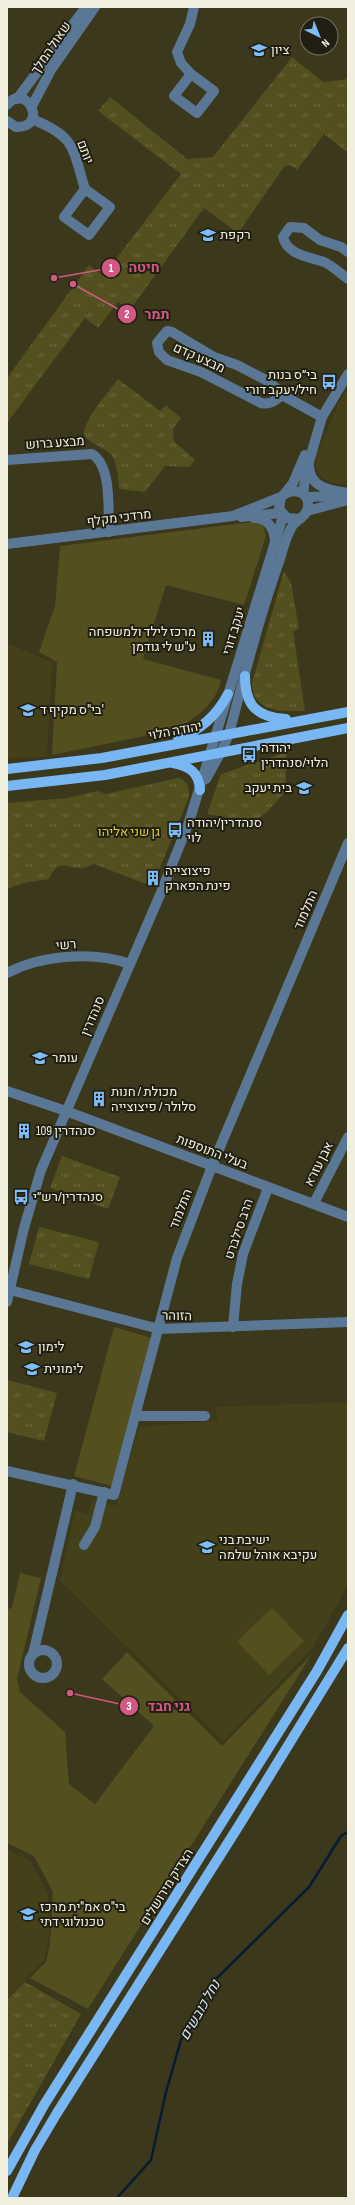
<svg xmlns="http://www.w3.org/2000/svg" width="355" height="2205" viewBox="0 0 355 2205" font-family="'Sofia Sans Condensed',Heebo,sans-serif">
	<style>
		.built { fill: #44401a }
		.grass { fill: #544f1f }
		.park { fill: url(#park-tufts) }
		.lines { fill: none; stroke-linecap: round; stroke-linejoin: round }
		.stream { stroke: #051c31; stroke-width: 2.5 }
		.minor { stroke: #5a7896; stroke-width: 10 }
		.major { stroke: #79b7f4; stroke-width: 10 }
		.labels { text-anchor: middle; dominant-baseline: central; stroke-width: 4; stroke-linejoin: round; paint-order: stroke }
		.street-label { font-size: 13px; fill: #f1efde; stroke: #201f12 }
		.poi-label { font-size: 13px; fill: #f1efde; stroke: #201f12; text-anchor: start }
		.park-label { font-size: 13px; fill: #dacb37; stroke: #201f12 }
		.water-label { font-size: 14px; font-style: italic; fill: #d3e5f8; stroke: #201f12 }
		.leader { fill: none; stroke: #d05882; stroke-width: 1.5 }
		.callout-dot { fill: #d05882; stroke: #201f12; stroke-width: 1.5 }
		.mark-label { font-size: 12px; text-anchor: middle; font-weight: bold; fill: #fff }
		.callout-label { font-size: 14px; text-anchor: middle; font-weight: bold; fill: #d05882; stroke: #201f12; stroke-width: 4; stroke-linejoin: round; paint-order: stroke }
	</style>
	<defs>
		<pattern id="park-tufts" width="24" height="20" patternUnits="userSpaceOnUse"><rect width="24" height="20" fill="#544f1f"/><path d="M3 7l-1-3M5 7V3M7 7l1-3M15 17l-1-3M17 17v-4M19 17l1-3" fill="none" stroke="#6d693f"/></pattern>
	</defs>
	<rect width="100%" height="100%" fill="#3b381b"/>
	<g class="built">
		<polygon points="348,388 348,484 337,484 326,480 320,474 316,467 316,456 338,404"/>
		<polygon points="7,643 52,662 47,757 7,758"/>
		<polygon points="348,1402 348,1585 313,1648 223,1741 60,1581 75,1510 88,1514 92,1500 116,1506 139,1427 217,1421 216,1407"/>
		<polygon points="7,1850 29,1860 48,1893 49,1935 44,1960 7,1999"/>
	</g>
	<g class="grass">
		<path d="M252,522L263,525L266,536L244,605L166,585L143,659L221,680C217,703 194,720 174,730L52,755L57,662L39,652L55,606L60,546Z"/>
		<polygon points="114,1327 152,1338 112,1486 74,1476"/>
		<polygon points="20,1573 41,1578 17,1679 20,1692 65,1732 69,1784 95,1804 154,1726 102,1679 127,1652 222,1746 312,1654 88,2009 30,1978 46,1962 50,1945 53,1892 34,1856 7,1843 7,1609 12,1608"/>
		<polygon points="272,1608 304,1641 269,1675 237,1641"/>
	</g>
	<g class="park">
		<polygon points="292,57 323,82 348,79 348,153 324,134 297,170 290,165 284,167 238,233 204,208 129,311 118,302 98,328 85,318 7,423 7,378 89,265 103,276 181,174 98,111 110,97 187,159 213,157"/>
		<path d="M118,379L160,411L166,405L181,418L173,429L174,441L195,460L189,467L165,466L145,492L119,489C118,479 118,465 112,456C106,447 85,442 84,434C83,421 110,390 118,379Z"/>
		<path d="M284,571L291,583L299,629L293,631L305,711C283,712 251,712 252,683Z"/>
		<polygon points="287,752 285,792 268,811 254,822 207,814 221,774"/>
		<path d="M178,778C187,780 190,788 189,797L157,875L151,873L146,884L94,864C91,865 86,868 82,868C65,869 59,857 49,879L24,883L7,889V803L67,798L98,791L106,794Z"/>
		<polygon points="62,1156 120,1177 108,1209 50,1188"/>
		<polygon points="39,1227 99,1242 89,1279 29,1264"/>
		<polygon points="7,1380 57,1393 44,1441 7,1432"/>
		<polygon points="25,1982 81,2014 7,2144 7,2000"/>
	</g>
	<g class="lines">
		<polyline class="stream" points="117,2198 151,2160 166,2092 181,2040 213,1982 309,1887 341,1836 348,1832"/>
		<g class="minor">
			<polygon points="191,74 214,91 197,113 174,96"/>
			<polyline points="191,74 181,63 177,52 190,24 194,7"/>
			<polyline points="17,99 86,7"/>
			<path d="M7,105C26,81 50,128 16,127L7,121"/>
			<polyline points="32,106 51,70 95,7"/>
			<path d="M32,119C76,137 72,147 85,189"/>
			<polygon points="85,189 110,207 89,235 64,217"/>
			<path d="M348,252L341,247L320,240L304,228L290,227L283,237C287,255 310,257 324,262C333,266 341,274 348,279"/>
			<path d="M167,331L172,332L214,357L237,365L264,379L275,387L282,395C275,401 270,405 261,403L201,372L167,360L159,352L157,343Z"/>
			<polyline points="282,395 322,417"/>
			<path d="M7,460L92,454C112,466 108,510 109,532"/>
			<path d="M309,465C309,488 330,490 348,493"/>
			<polyline points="285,493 293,483 305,455"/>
			<polyline points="303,494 306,472 322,417 348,374"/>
			<polyline points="306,497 340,496"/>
			<polyline points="307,511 348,500"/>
			<polyline points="241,517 281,513"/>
			<path d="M254,518C268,518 274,528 275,541"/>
			<polyline points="7,544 233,516 281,497"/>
			<path d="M206,779L221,752L229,734C244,677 260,614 280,559C283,549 287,533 293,525C298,519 307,516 308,507C310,490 291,487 281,497L279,509L287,518L300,519"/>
			<path d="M7,973C41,955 93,951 130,964"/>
			<polyline points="7,1091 66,1111 348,1217"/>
			<polyline points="314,1203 348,1137"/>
			<polyline points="10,1290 159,1329 348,1322"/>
			<polyline points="7,1302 24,1228 41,1170 160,895 189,822 283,516"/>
			<polyline points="233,1327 237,1284 243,1254 268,1188"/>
			<polyline points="136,1416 205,1416"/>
			<polyline points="7,1471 114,1495 177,1258 212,1166 348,843"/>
			<polyline points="84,1545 95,1527 104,1492"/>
			<circle cx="43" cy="1664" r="14"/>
			<polyline points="33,1654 73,1484"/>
		</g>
		<g class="major">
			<path d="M245,676C245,705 256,717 286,719"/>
			<path d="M178,740C200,729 216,717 228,694"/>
			<path d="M173,763C189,766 199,772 200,790"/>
			<polyline points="7,769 102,758 348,712"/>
			<polyline points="7,786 105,775 348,728"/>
			<polyline points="7,2171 44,2105 317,1671 348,1615"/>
			<polyline points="12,2198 35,2150 57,2113 238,1827 348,1648"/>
		</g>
	</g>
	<defs>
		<symbol id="school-bare" viewBox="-9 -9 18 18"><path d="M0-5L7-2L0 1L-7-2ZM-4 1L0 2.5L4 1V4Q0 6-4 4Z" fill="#7fbdfa" stroke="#201f12" stroke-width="2.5" paint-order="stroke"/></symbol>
		<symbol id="bus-bare" viewBox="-9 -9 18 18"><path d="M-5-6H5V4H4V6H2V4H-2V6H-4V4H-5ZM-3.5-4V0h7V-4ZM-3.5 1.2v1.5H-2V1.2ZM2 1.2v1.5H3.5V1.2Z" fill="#7fbdfa" stroke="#201f12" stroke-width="2.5" paint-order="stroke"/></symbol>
		<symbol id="building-bare" viewBox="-9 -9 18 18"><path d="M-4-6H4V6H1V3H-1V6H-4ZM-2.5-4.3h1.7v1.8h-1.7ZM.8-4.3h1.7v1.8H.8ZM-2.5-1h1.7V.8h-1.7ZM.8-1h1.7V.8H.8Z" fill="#7fbdfa" stroke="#201f12" stroke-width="2.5" paint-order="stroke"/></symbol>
	</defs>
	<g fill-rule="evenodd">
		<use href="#school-bare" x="248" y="39" width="22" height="22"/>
		<use href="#school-bare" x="197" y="224" width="22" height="22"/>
		<use href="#bus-bare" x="318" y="371" width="22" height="22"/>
		<use href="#building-bare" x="197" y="628" width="22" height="22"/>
		<use href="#school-bare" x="17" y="699" width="22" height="22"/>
		<use href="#bus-bare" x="238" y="744" width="22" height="22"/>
		<use href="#school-bare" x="293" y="777" width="22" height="22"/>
		<use href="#bus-bare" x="164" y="819" width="22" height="22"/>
		<use href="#building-bare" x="142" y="867" width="22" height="22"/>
		<use href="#school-bare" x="29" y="1047" width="22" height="22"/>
		<use href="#building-bare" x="88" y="1088" width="22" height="22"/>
		<use href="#building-bare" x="13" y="1120" width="22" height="22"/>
		<use href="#bus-bare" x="10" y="1186" width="22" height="22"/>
		<use href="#school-bare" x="15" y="1336" width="22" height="22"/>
		<use href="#school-bare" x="21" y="1358" width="22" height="22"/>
		<use href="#school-bare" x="196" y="1536" width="22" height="22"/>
		<use href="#school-bare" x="17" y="1903" width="22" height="22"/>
	</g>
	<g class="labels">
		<g class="street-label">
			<text transform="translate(51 48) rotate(-56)">שאול המלך</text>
			<text transform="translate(85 152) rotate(69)">יותם</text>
			<text transform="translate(199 358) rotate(24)">מבצע קדם</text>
			<text transform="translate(55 443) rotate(-4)">מבצע ברוש</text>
			<text transform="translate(119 518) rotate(-7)">מרדכי מקלף</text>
			<text transform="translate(234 631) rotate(-73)">יעקב דורי</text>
			<text transform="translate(175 731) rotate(-11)">יהודה הלוי</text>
			<text transform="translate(306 910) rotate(-67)">התלמוד</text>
			<text transform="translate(66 945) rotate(-5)">רשי</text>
			<text transform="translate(93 1016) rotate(-67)">סנהדרין</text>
			<text transform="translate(212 1152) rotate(21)">בעלי התוספות</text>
			<text transform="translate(319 1164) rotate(-63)">אבן עזרא</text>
			<text transform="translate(181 1209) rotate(-69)">התלמוד</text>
			<text transform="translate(239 1229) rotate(-71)">הרב סילברט</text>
			<text transform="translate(177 1316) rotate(1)">הזוהר</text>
			<text transform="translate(167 1887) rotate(-58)">הצדיק מירושלים</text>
		</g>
		<g class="poi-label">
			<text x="271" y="50">ציון</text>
			<text x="220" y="235">רקפת</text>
			<text x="317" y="375" text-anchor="end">בי״ס בנות<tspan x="317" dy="15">חיל/יעקב דורי</tspan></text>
			<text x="196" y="632" text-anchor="end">מרכז לילד ולמשפחה<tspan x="196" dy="15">ע"ש לי גודמן</tspan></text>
			<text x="40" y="710">בי"ס מקיף ד'</text>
			<text x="261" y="748">יהודה<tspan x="261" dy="15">הלוי/סנהדרין</tspan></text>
			<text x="292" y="788" text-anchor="end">בית יעקב</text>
			<text x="187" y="823">סנהדרין/יהודה<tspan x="187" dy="15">לוי</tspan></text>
			<text x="165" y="871">פיצוצייה<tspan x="165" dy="15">פינת הפארק</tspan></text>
			<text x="52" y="1058">עומר</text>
			<text x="111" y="1092">מכולת / חנות<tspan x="111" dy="15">סלולר / פיצוצייה</tspan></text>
			<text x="36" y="1131">סנהדרין 109</text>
			<text x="33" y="1197">סנהדרין/רש״י</text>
			<text x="38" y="1347">לימון</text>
			<text x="44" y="1369">לימונית</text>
			<text x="219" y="1540">ישיבת בני<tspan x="219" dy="15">עקיבא אוהל שלמה</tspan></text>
			<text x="40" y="1907">בי"ס אמ"ית מרכז<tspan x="40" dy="15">טכנולוגי דתי</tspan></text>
		</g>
		<g class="park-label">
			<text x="129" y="832">גן שני אליהו</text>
		</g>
		<g class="water-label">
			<text transform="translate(200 2010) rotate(-60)">נחל כובשים</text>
		</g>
	</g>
	<path class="leader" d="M54 278L111 268M73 284L127 314M70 1693L129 1706"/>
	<g class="callout-dot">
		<circle cx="54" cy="278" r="4"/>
		<circle cx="73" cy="284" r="4"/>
		<circle cx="70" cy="1693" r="4"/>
		<circle cx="111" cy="268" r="10"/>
		<circle cx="127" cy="314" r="10"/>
		<circle cx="129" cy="1706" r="10"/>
	</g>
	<g class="mark-label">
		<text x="111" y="272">1</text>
		<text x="127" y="318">2</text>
		<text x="129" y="1710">3</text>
	</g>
	<g class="callout-label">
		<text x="144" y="272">חיטה</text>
		<text x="157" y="319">תמר</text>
		<text x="169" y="1711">גני חבד</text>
	</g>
	<rect width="355" height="2205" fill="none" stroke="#f1efde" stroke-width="16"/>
	<g transform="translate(319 36) rotate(137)"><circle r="19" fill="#201f12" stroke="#747264"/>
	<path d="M0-3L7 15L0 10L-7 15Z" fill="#7fbdfa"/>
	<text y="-6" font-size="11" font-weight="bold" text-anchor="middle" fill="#f1efde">N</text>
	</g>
</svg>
